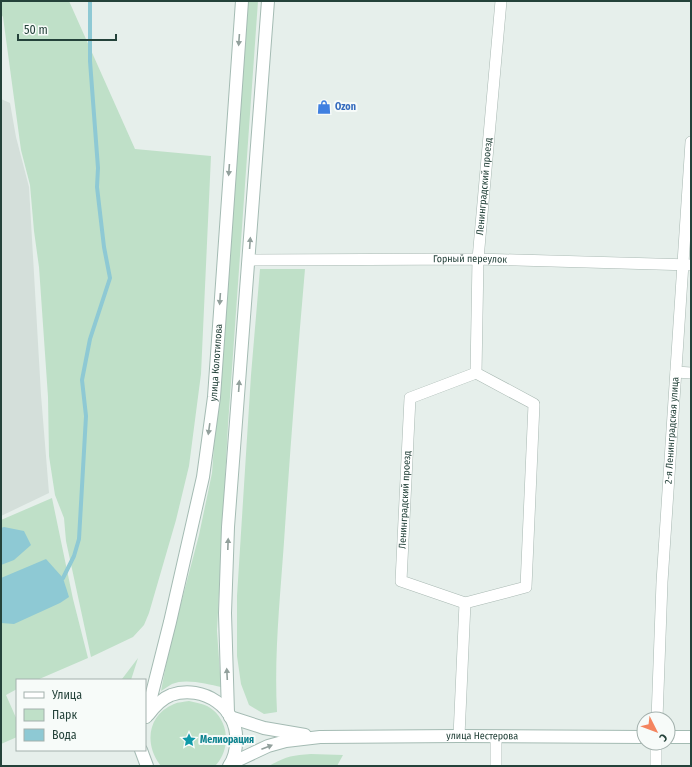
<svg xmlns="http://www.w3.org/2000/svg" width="692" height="767" viewBox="0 0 692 767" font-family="'Fira Sans Condensed',sans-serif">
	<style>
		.built { fill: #d4dfda }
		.green { fill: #bfe0c8 }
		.water { fill: #8ec9d4 }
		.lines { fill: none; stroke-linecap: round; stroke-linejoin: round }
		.stream { stroke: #8ec9d4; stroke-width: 4 }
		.street-casing { stroke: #a8b8b2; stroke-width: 12 }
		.secondary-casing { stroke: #a4bbb3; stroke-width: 14 }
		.street { stroke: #fff; stroke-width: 11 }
		.secondary { stroke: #fff; stroke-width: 12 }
		.oneway { fill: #92a09c }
		.labels { text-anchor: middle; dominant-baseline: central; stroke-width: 4; stroke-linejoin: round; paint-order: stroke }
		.shop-label { font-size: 10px; font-weight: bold; fill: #366cbe; stroke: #f7fbf9; text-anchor: start }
		.street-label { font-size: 10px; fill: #24423a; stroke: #f7fbf9 }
		.culture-label { font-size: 10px; font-weight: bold; fill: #0d838f; stroke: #f7fbf9; text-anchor: start }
	</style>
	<rect width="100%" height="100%" fill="#e6efeb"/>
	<polygon class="built" points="1,99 10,103 16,137 29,187 41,395 49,493 1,516"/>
	<g class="green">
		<polygon points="1,1 69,1 135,149 211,156 201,374 189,466 176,520 149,613 144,625 133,637 91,657 66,541 64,518 55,495 49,456 48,397 39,267 34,231 30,185 21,150 3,17 1,14"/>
		<path d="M247,1H258L228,425L217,631L221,687C208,684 185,678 172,684C168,686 165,689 161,691L169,649L199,535L212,473Z"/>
		<path d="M260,269H305C297,360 290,451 284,542C280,599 274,656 277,712L264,714L249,705L241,684L237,656V596L251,375Z"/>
		<polygon points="52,498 73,599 88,658 37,680 17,680 17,689 6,695 17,720 17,737 1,744 1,520"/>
		<polygon points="138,658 131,680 121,680 122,679"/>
		<path d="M189,701C198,703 206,704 213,710C230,724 230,751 215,766H161C144,745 147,715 174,704C178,702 184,702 189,701Z"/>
		<path d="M311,754L343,755L337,766H269C285,757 292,755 311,754Z"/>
	</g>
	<g class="water">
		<polygon points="4,527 24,531 31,545 14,560 1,565 1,528"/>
		<polygon points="46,559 63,578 69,597 60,603 14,624 1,623 1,578"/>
	</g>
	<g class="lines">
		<polyline class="stream" points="63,578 74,556 79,539 86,416 82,380 90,339 110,278 104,247 97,187 98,168 90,61 90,1"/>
		<defs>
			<g id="street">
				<path id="s1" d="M249,260L478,259L691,265"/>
				<polyline points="676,372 691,373"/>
				<path id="s2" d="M465,603L401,581L410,398L476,373"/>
				<path id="s3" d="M657,719L662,582L691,142"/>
				<path id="s4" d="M459,736L465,603L526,587L534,404L476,373L478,259L501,1"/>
				<polyline points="496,736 496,766"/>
				<polyline points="656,766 656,743"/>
			</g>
			<g id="secondary">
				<polyline points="228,713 225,613 228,527 268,1"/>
				<path d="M148,715C154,707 161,699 171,695C203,684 239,708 236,742C236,751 234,759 229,766"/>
				<path id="s5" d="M146,717L170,622L203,477L214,397L242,1"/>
				<polyline points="230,717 264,728 305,735"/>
				<polyline points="668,737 691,737"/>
				<polyline points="141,750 147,766"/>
				<path id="s6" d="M232,763L268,746L286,741L320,737L459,736L644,737"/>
			</g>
		</defs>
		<use href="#street" class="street-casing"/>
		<use href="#secondary" class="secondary-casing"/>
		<use href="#street" class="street"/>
		<use href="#secondary" class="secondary"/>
	</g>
	<defs><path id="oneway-solid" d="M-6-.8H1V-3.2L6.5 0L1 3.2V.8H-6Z"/></defs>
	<g class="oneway">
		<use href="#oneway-solid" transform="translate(239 40) rotate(94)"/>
		<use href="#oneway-solid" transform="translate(229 170) rotate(94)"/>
		<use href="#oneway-solid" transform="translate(250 243) rotate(-86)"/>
		<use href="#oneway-solid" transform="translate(220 299) rotate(94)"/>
		<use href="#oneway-solid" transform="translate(239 386) rotate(-86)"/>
		<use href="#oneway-solid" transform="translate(209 429) rotate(98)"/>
		<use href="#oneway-solid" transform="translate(228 544) rotate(-88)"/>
		<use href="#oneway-solid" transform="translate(227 674) rotate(-93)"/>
		<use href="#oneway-solid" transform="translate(267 747) rotate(-21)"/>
	</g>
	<defs>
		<symbol id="shop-bare" viewBox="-9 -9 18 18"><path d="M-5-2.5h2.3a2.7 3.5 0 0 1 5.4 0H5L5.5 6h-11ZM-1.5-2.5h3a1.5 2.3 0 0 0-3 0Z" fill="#3f7fe0" stroke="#f7fbf9" stroke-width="2.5" paint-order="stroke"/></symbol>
		<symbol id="sight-bare" viewBox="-9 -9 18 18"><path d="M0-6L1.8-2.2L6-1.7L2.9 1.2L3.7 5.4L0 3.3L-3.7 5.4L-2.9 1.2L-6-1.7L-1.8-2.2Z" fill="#0f9aa8" stroke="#f7fbf9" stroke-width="2.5" paint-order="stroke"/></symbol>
	</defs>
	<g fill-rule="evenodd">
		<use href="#shop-bare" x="314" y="97" width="20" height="20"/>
		<use href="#sight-bare" x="179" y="730" width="20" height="20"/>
	</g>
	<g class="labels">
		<g class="shop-label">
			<text x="335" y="107">Ozon</text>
		</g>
		<g class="street-label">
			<text stroke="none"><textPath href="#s4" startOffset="632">Ленинградский проезд</textPath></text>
			<text stroke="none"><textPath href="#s1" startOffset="221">Горный переулок</textPath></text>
			<text stroke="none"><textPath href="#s5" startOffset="362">улица Колотилова</textPath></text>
			<text stroke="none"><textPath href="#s3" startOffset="289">2-я Ленинградская улица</textPath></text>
			<text stroke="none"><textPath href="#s2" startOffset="149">Ленинградский проезд</textPath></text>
			<text stroke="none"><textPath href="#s6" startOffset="255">улица Нестерова</textPath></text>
		</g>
		<g class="culture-label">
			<text x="200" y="740">Мелиорация</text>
		</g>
	</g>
	<rect width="692" height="767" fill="none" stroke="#24423a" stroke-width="4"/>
	<rect x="16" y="679" width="130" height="72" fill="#f7fbf9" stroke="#a3b1ad"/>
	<rect x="24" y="692" width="20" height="6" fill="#ffffff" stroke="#a3b1ad"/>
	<text x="52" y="699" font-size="12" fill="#24423a">Улица</text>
	<rect x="24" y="709" width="20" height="12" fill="#bfe0c8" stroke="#a3b1ad"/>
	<text x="52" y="719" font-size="12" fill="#24423a">Парк</text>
	<rect x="24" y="729" width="20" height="12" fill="#8ec9d4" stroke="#a3b1ad"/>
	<text x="52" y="739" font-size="12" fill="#24423a">Вода</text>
	<g transform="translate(656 731) rotate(132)"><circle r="19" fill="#f7fbf9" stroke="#a3b1ad"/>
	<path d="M0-3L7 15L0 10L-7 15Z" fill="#f4845f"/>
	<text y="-6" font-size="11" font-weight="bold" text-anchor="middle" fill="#24423a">С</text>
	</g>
	<path d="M18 34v6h98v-6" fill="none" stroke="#24423a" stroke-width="2"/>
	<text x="24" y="34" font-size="12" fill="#24423a" stroke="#f7fbf9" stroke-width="3" paint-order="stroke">50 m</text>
</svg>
